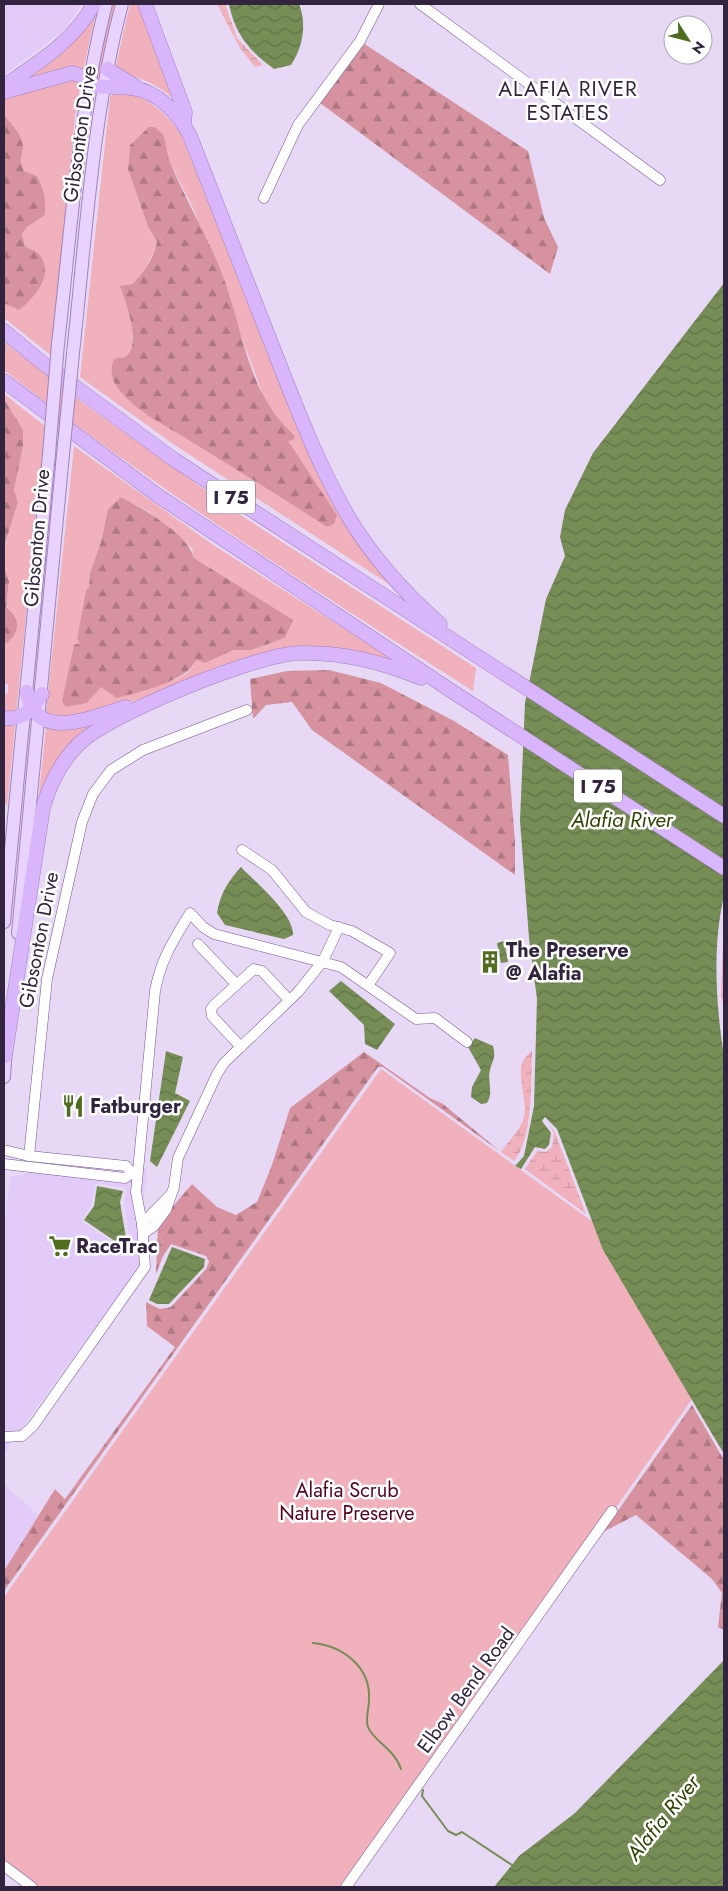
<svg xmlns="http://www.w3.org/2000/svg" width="728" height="1891" viewBox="0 0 728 1891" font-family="Jost,sans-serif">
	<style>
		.built { fill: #e2cbf9; fill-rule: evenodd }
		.green { fill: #f0b1bc; fill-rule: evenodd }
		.forest { fill: url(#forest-firs) }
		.wetland { fill: url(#wetland-marsh) }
		.water { fill: url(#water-waves) }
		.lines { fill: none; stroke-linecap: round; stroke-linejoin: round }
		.stream { stroke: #768d56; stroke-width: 2 }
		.minor-casing { stroke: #755493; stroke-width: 11 }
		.major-casing { stroke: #9f82ba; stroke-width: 14 }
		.highway-casing { stroke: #9f82ba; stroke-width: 15 }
		.minor { stroke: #fff; stroke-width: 10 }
		.major { stroke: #e8d3fd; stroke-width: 12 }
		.highway { stroke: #d9b5fc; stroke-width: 14 }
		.major-bridge-casing { stroke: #9f82ba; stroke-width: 14; stroke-linecap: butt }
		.major-bridge { stroke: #e8d3fd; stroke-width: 12 }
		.labels { text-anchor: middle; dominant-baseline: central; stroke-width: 5; stroke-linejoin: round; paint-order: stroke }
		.shield { fill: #fff; stroke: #706679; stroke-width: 1 }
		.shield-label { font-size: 19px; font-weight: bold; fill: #32243f }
		.street-label { font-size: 20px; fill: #32243f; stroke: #fff }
		.poi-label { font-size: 20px; font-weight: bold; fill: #32243f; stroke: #fff; text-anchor: start }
		.park-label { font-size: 20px; fill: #550321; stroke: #fff }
		.neighbourhood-label { font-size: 21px; letter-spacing: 1px; fill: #32243f; stroke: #fff }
		.water-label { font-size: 21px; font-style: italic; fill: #2f4402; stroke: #fff }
	</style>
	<defs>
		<pattern id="forest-firs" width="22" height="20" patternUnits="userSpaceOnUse" patternTransform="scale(1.25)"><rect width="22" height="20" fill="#d6939f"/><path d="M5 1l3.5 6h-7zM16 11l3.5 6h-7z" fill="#ae7883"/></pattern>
		<pattern id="wetland-marsh" width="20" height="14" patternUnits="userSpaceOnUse" patternTransform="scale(1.25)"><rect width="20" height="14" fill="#f0b1bc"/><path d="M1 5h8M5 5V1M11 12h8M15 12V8" fill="none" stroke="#ce98a3"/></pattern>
		<pattern id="water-waves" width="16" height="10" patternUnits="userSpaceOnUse" patternTransform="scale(1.25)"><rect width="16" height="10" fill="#768d56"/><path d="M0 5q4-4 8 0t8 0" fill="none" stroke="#617349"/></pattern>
	</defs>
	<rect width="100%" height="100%" fill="#e7d9f5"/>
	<g class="built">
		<polygon points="4,4 82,4 64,30 4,75"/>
		<path d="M131,1166L147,1168L140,1235L139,1267L8,1447L4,1456V1227L10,1177L29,1173L30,1170L125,1182ZM96,1183L124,1188L127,1190L124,1202L130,1244L128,1247L118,1246L81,1221L91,1205Z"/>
		<polygon points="4,1484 38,1515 4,1571"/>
	</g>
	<g class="green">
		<polygon points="111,4 117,4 100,79 95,81"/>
		<path d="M130,4H143L176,101C166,92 155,84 141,79C131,76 124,75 115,69Z"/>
		<polygon points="97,8 83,71 13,87"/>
		<path d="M62,78L81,82L75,118L52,356L4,318V303L37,252L25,246L22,234L27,227L45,215L37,176L24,171C17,154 24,157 22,145C21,133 12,123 4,115V98Z"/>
		<path d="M114,94C141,89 167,114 181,134L284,395L395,588L176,446L80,377L109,106L110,97ZM149,127L169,160L194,210L266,403L280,423L294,436L287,441L337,515L271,490L142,411L118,387L114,359C118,358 123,358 126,356C138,346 130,313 125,301C135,280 151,265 157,242L148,227L128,169L130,145Z"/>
		<path d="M4,342L87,406L236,512L476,668L473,691C313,589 153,487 4,370Z"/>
		<path d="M4,394L45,426L16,715L4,714V695L8,693V685L4,683V644L17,629C17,618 16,613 6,608L9,581L5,570V544L18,502L14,490L23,447V430L4,399Z"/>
		<path d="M74,446L212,544L388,657L387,662L325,651L167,691L81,717L61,720L46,712ZM121,497L149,512L192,548L194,558L292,620L285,638L251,650H234L205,663L196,660C185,691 127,686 101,687L87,703L81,643L77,639L86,590L89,587L90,573L101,542L108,509Z"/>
		<polygon points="4,722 15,725 7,807 4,801"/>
		<polygon points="94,724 94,725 38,805 46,727"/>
		<polygon points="381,1069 593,1222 603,1250 692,1399 541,1615 345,1887 39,1887 4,1860 4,1597"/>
	</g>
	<g class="forest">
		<polygon points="363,43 528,151 544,218 558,247 550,274 320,103"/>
		<path d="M4,115C11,123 23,135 23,147C22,160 18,156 24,171L37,176C44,189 46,200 45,215L27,227L22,234L25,246C30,249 35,250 39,254C56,274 34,298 19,310L4,303Z"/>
		<path d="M149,127H154L162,133C167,142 166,153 170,162C186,201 208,237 223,276C244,333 247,393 295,436L293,440L288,441L337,515L334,524L327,527C280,496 232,467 184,437C161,423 134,410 117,387C111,378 110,368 114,359C118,358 123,358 126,356C142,344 125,300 120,286L133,284C144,271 153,260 157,242L148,227L128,169L130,145Z"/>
		<path d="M4,399L23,430V447L14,490L18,502L5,544V570L9,581L6,608C22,616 20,637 4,644Z"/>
		<path d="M121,497C142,508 189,535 194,558L293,620L285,638L251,650H234L205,663L196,660C187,682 138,692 117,698L101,687L87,703L66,707L62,701L74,645L80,643L77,639L86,590L89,587L90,573L101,542L108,509Z"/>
		<polygon points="329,670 381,683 454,721 508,755 515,841 515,875 312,730 292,702 266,705 253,719 250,679 287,671"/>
		<polygon points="364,1052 430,1098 443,1104 501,1152 383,1067 378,1067 4,1591 4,1571 55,1489 65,1499 175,1347 147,1326 146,1302 160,1309 171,1307 206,1269 209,1262 206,1256 171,1244 163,1256 156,1274 158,1224 192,1184 217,1207 236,1215 257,1202 272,1165 290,1108"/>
		<polygon points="692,1405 724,1460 724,1630 718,1627 722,1593 712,1579 636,1515 603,1532"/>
	</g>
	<g class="wetland">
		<polygon points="217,4 225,4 237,38 263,65 255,67 240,48"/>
		<polygon points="724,911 724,1007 721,997"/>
		<path d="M532,1051C531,1080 533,1140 514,1161L501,1152C507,1143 520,1130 523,1120C531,1096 508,1068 532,1051Z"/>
		<polygon points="549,1125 554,1130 586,1214 525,1169 537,1151 546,1152 552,1147 554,1133"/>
	</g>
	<g class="water">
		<path d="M229,4H299C307,25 303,46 291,65L274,69C249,51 235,34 229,4Z"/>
		<path d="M724,283V896C712,946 716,1006 724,1056V1454L603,1250L557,1129L545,1117L542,1121L551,1133L549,1145L545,1149L535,1147L521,1169L515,1166L524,1156L534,1106L537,999L529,938L520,821L525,703L546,599L565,556L560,537L565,510L593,453Z"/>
		<path d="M241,867C255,882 294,914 293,935L284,939L225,925L217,913C220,894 228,881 241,867Z"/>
		<polygon points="504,941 508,962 501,963 497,943"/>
		<polygon points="341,981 395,1024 377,1050 365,1044 364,1025 329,991"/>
		<path d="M475,1038L493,1046C496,1059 493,1059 490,1070C487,1082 494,1092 487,1103L481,1104L471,1097L472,1087L481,1070L468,1047Z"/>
		<polygon points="166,1051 183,1057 175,1093 190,1101 157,1167 150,1161"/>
		<polygon points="97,1186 123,1191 120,1202 127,1244 119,1244 84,1220 94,1206"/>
		<polygon points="172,1247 205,1259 204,1267 169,1304 157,1304 149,1300"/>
		<polygon points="724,1660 724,1887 494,1887 519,1856 575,1813"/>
	</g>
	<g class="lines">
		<g class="stream">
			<path d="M313,1643C343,1646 371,1667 369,1700C369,1709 365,1719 368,1727C373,1741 395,1749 401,1769"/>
			<polyline points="423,1790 422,1796 448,1831 456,1835 462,1832 512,1865"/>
		</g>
		<defs>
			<g id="minor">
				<polyline points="420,4 660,180"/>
				<polyline points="264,198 298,125 360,41 379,4"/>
				<polyline points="242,850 272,870 306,912 330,925 352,931 390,953 369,984"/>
				<polyline points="198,944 236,984"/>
				<polyline points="241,1047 212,1016 211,1009 214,1005 254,969 262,971 289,1000"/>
				<polyline points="4,1150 29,1156 126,1166 132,1173"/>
				<polyline points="29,1156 47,979 82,822 93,794 111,770 143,750 247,710"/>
				<polyline points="4,1164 125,1178 132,1173 137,1174"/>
				<polyline points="142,1224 171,1194"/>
				<polyline points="143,1234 154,1226 166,1210 174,1187 178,1158 217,1074 224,1063 298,992 323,961 339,927"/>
				<path d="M4,1437L22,1436L33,1426L145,1267L142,1224L136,1192L155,991C161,958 174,940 190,913L203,927L214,934L341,967L416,1019L435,1018L467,1042"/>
				<polyline points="4,1866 32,1887"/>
				<polyline points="346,1887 612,1511"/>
			</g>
			<g id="major">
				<path d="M58,344C71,231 78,115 106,4"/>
				<path d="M73,353C86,236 92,117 122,4"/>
				<polyline points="4,922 49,454"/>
				<polyline points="18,933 62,465"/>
				<polyline points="4,1077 6,1047"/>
			</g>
			<g id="highway">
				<polyline points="145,4 185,112 184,125"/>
				<polyline points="107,69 135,86"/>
				<path d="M4,86C39,62 73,42 94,4"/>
				<path d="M4,92L72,73L82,76L89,85C104,88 117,86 132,88C158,91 179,114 190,136C215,201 241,265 266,330C291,393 316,463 351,521C375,560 406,594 440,624"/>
				<polyline points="4,331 40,361 173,459 724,816"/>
				<polyline points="4,381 157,495 450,690 724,868"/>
				<path d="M27,692C36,744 92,717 126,707"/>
				<path d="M4,718C23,720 32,710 42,694"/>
				<path d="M5,1056L43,808C50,783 61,761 80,743C110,714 257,654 300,653C343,652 381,662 421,678"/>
			</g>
		</defs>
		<use href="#minor" class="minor-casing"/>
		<use href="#major" class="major-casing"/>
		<use href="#highway" class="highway-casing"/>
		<use href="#minor" class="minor"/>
		<use href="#major" class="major"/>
		<use href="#highway" class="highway"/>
		<defs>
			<g id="major-bridge">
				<polyline points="49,454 58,344"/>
				<polyline points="62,465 73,353"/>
			</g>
		</defs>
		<use href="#major-bridge" class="major-bridge-casing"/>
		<use href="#major-bridge" class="major-bridge"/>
	</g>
	<defs>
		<symbol id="building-bare" viewBox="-9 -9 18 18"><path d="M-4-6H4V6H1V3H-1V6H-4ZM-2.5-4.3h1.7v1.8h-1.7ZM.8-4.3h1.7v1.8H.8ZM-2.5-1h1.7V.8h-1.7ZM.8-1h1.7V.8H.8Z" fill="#506c1f" stroke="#fff" stroke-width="2.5" paint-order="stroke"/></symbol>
		<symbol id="restaurant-bare" viewBox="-9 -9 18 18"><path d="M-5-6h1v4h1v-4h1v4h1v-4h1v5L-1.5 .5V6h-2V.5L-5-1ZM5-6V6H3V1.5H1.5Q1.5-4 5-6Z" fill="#506c1f" stroke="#fff" stroke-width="2.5" paint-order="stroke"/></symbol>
		<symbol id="supermarket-bare" viewBox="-9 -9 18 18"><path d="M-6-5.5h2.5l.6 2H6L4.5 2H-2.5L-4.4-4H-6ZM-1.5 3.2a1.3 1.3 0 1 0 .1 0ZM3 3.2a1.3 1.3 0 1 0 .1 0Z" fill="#506c1f" stroke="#fff" stroke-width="2.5" paint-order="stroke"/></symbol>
	</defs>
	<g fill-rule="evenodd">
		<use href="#building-bare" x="474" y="946" width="32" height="32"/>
		<use href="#restaurant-bare" x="57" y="1090" width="32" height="32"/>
		<use href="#supermarket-bare" x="44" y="1230" width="32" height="32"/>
	</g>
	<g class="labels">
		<g class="shield">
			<rect x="207" y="480.5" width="48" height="33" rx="4"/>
			<rect x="574" y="769.5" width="48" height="33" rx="4"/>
		</g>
		<g class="shield-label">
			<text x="231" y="497">I 75</text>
			<text x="598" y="786">I 75</text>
		</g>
		<g class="street-label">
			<text transform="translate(80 134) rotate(-82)">Gibsonton Drive</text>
			<text transform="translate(37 538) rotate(-85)">Gibsonton Drive</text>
			<text transform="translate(39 940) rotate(-79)">Gibsonton Drive</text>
			<text transform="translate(466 1690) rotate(-54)">Elbow Bend Road</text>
		</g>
		<g class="poi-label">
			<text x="506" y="950">The Preserve<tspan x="506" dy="23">@ Alafia</tspan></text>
			<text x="90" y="1106">Fatburger</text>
			<text x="76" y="1246">RaceTrac</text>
		</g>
		<g class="park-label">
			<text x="347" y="1490">Alafia Scrub<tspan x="347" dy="23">Nature Preserve</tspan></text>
		</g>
		<g class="neighbourhood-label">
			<text x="568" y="89">ALAFIA RIVER<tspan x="568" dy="24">ESTATES</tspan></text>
		</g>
		<g class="water-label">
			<text x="622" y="820">Alafia River</text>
			<text transform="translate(663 1818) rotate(-51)">Alafia River</text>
		</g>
	</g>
	<rect width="728" height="1891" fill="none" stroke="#32243f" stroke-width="10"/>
	<g transform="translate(688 40) rotate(126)"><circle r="24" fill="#ffffff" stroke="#ada7b2"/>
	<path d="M0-4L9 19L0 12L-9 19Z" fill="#506c1f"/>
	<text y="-8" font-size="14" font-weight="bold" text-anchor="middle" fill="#32243f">N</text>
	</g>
</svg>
